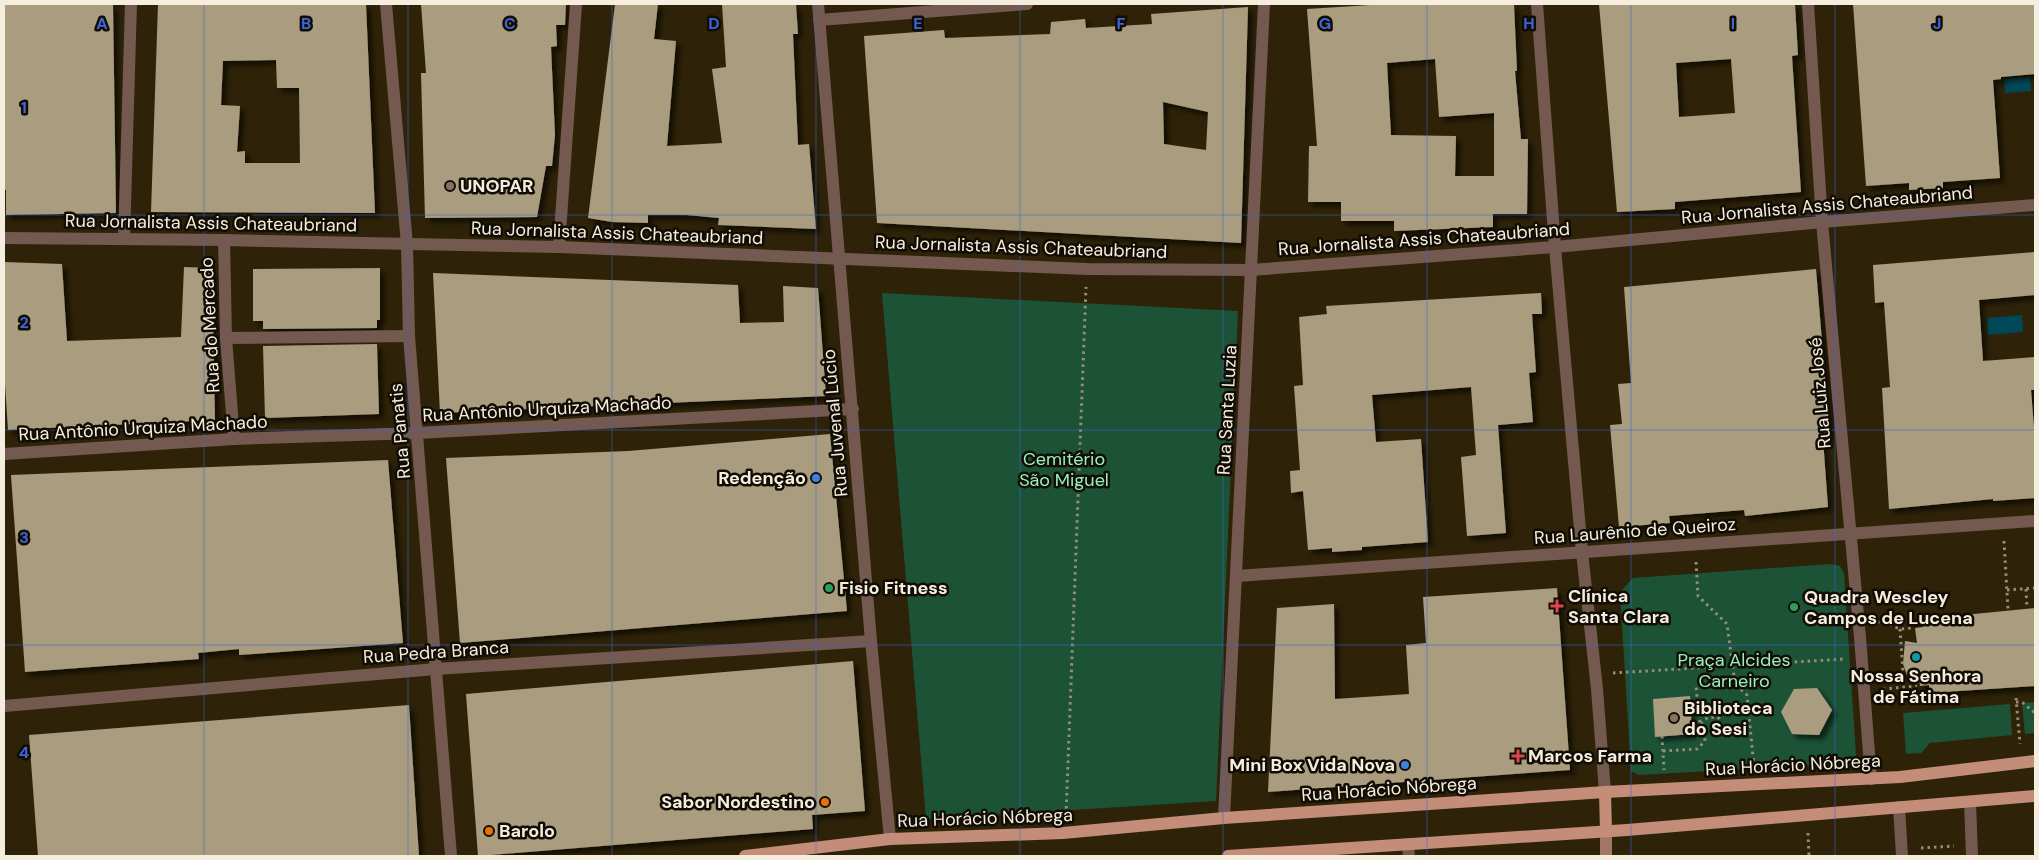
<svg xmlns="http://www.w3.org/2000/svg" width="2039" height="860" viewBox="0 0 2039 860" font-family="'DM Sans',sans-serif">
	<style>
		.green { fill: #1c5337 }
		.water { fill: #004758 }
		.building { fill: #aa9c7e; fill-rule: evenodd; filter: url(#shadow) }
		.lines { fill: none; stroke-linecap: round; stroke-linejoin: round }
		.path { stroke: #968d78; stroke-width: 3; stroke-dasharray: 2.5 4; stroke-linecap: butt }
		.lane { stroke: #745950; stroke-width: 12 }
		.street { stroke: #745950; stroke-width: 12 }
		.secondary { stroke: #a17768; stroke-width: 12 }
		.primary { stroke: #c38d7a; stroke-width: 12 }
		.grid { fill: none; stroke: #3d66d9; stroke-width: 1; stroke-opacity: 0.55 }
		.education-dot { fill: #8d6e63; stroke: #120d04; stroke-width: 2 }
		.shop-dot { fill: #3f7fe0; stroke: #120d04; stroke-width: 2 }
		.leisure-dot { fill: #2e9e5b; stroke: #120d04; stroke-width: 2 }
		.health-dot { fill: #e0444e; stroke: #120d04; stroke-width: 2 }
		.culture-dot { fill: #0f9aa8; stroke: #120d04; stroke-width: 2 }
		.food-dot { fill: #e8710a; stroke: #120d04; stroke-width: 2 }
		.labels { text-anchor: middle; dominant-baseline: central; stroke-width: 5; stroke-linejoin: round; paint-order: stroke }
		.poi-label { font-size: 18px; font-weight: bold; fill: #f5edde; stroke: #120d04; text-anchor: start }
		.street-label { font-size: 18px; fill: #f5edde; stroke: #120d04 }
		.park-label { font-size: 18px; fill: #97f2bd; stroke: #120d04 }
		.grid-label { font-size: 16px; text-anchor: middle; font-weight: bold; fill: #3d66d9; stroke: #120d04; stroke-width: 5; stroke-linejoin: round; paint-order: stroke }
	</style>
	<defs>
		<filter id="shadow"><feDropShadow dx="4.5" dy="4.5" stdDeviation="2.5" flood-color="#0009"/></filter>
	</defs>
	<rect width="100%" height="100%" fill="#2e2308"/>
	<g class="green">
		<polygon points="882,293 1238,311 1216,801 926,819"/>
		<polygon points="1831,564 1840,566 1844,573 1856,755 1852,763 1639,775 1631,771 1620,592 1633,578"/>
		<polygon points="2035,702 2035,733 2025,734 2022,703"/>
		<polygon points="2010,704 2012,735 1930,743 1921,753 1906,754 1903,713"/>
	</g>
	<g class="water">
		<polygon points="2030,77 2031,91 2005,93 2004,79"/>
		<polygon points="2022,315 2023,332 1988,335 1987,318"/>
	</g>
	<g class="building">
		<polygon points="4,4 113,4 116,213 6,215 6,190 4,190"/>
		<path d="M158,4H366L375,213L151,212ZM276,60L277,88H299L300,163H245V151L237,152L240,106L221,105L223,61Z"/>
		<polygon points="421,4 566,4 565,25 556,25 557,46 551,47 555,135 552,166 546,166 537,217 425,218 421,73 426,73"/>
		<polygon points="615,4 658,4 654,39 676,41 667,146 722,143 712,69 726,67 722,4 796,4 798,34 793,34 798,145 809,144 816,229 718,225 719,218 687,215 648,215 648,223 612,222 588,218"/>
		<path d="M1386,4H1514L1517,71H1515L1521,139H1528L1527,214H1493V227L1394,231V221H1341V202H1308L1309,146H1317L1307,9ZM1435,59L1439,117L1494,113V176H1455L1456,136L1391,135L1387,63Z"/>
		<path d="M1599,4H1795L1798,55L1792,56L1801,192L1675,202V209L1617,212ZM1731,59L1735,113L1679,117L1676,63Z"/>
		<polygon points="1853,4 2035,4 2035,74 2001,77 2001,79 1993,80 2000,178 1943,182 1943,188 1909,190 1909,183 1866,186"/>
		<path d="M1248,7L1241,243L877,223L864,36L944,30L945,38L1050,34L1051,22L1085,19L1086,28L1152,24L1151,14ZM1163,102L1208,112L1206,150L1164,144Z"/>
		<polygon points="2035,252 2035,295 1979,300 1983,361 2035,357 2035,390 2031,390 2035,440 2035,498 1993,501 1993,499 1889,509 1882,388 1890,387 1884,302 1875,303 1873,265"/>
		<polygon points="4,262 62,264 67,341 181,337 184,267 212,268 215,420 8,430 4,369"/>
		<polygon points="380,268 380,320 377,320 377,328 263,329 263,321 253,321 253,269"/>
		<polygon points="1816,269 1830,438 1823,439 1828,507 1745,516 1744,510 1669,516 1670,523 1619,527 1610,425 1622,424 1618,384 1631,383 1624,287"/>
		<polygon points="433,273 738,285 740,323 784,322 783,286 818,288 826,396 440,413"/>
		<polygon points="1541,293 1542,314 1532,314 1536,372 1529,373 1533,422 1498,425 1506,533 1467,536 1461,457 1476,455 1471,387 1372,395 1376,442 1421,439 1428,542 1362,547 1362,550 1332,552 1332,548 1308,550 1303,491 1291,493 1290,471 1300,470 1294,386 1303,385 1299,317 1327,314 1326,306"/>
		<polygon points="377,344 379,414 265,418 263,346"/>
		<polygon points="830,434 847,611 460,643 446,458 628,451"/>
		<polygon points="388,460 403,643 239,655 239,649 198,653 199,659 25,672 11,475"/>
		<polygon points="1557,588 1570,770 1268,792 1277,608 1334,604 1335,699 1409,694 1406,645 1426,643 1423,597"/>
		<polygon points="2035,608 2035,686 1929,693 1929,685 1920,686 1918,670 1907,675 1903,664 1905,641 1917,643 1915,628 1923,627 1923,619"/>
		<polygon points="853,661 865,811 812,815 813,829 478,856 466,694"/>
		<polygon points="1817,688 1832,710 1819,735 1792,734 1781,712 1794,689"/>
		<polygon points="1690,696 1692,734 1655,737 1653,699"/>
		<polygon points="409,705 419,856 38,856 29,735"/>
	</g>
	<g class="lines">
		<g class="path">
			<polyline points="2004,541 2008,609"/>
			<polyline points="1696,562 1698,596 1727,624 1735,684 1747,695 1754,767"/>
			<polyline points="2026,589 2027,608"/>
			<polyline points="2007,590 2035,588"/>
			<polyline points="1877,622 1882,622 1900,629 1913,628"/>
			<polyline points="1900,629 1904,687"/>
			<polyline points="1613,673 1844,659"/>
			<polyline points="1883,689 1917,686"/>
			<polyline points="2016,698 2020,744"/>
			<polyline points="2016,702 2022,702 2035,713"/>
			<polyline points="1701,724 1707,718 1718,717 1721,722"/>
			<polyline points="1662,736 1664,770"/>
			<polyline points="1663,751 1697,749 1705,741 1705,734 1699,719 1696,685"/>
			<polyline points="1066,815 1086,287"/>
			<polyline points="1808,833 1809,856"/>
			<polyline points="1921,848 1954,846"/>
		</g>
		<g class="lane">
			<polyline points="1970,802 1972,856"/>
			<polyline points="1899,807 1902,856"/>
			<polyline points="1408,844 1409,856"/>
		</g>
		<g class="street">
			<polyline points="386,4 407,245 409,336 451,856"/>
			<polyline points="818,4 871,641 890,839"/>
			<polyline points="1537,4 1555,247 1582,552 1597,689 1605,792"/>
			<polyline points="1808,4 1822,222 1860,637 1871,779"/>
			<polyline points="819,20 1027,4"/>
			<polyline points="4,238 224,240 559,247 1087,269 1251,270 1555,247 1822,222 2035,205"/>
			<polyline points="124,239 131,4"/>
			<polyline points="224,240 226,338 234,439"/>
			<polyline points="559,247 576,4"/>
			<polyline points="226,338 409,336"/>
			<polyline points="4,454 234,439 417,433 853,409"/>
			<polyline points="1237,576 2035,521"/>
			<polyline points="4,706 436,669 871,641"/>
			<polyline points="1224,818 1264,4"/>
		</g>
		<polyline class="secondary" points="1606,831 1606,856"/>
		<g class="primary">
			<polyline points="1605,792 1606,831"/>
			<polyline points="745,856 890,839 1063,833 1224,818 1605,792 1900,777 2035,761"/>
			<polyline points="1228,856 1627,830 2035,796"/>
		</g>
	</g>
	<path class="grid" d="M204,4V856M408,4V856M612,4V856M816,4V856M1020,4V856M1223,4V856M1427,4V856M1631,4V856M1835,4V856M4,215H2035M4,430H2035M4,645H2035"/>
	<g class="education-dot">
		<circle cx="450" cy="186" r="5"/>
		<circle cx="1674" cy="718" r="5"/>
	</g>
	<g class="shop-dot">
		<circle cx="816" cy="478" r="5"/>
		<circle cx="1405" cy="765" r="5"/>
	</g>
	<g class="leisure-dot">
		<circle cx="829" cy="588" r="5"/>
		<circle cx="1794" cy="607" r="5"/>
	</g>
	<g class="health-dot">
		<path d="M1554.5 598.5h5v5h5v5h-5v5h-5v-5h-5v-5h5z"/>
		<path d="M1515.5 748.5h5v5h5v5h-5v5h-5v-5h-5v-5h5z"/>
	</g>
	<circle class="culture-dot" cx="1916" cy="657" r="5"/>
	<g class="food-dot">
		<circle cx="825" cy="802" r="5"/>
		<circle cx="489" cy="831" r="5"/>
	</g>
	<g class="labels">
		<g class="poi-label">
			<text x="460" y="186">UNOPAR</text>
			<text x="806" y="478" text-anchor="end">Redenção</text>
			<text x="839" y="588">Fisio Fitness</text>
			<text x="1568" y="596">Clínica<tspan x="1568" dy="21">Santa Clara</tspan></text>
			<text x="1804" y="597">Quadra Wescley<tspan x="1804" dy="21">Campos de Lucena</tspan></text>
			<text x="1916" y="676" text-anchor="middle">Nossa Senhora<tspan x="1916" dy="21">de Fátima</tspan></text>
			<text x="1684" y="708">Biblioteca<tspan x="1684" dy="21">do Sesi</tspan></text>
			<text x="1528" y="756">Marcos Farma</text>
			<text x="1395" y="765" text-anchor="end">Mini Box Vida Nova</text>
			<text x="815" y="802" text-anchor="end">Sabor Nordestino</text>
			<text x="499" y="831">Barolo</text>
		</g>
		<g class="street-label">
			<text transform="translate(1827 205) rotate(-5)">Rua Jornalista Assis Chateaubriand</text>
			<text transform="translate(211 223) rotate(1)">Rua Jornalista Assis Chateaubriand</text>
			<text transform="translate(617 233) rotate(2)">Rua Jornalista Assis Chateaubriand</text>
			<text transform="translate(1424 239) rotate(-4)">Rua Jornalista Assis Chateaubriand</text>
			<text transform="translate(1021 247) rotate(2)">Rua Jornalista Assis Chateaubriand</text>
			<text transform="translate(210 325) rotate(-93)">Rua do Mercado</text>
			<text transform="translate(1820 393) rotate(-95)">Rua Luiz José</text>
			<text transform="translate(547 409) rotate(-3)">Rua Antônio Urquiza Machado</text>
			<text transform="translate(1227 410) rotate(-87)">Rua Santa Luzia</text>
			<text transform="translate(835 423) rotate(-95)">Rua Juvenal Lúcio</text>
			<text transform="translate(143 428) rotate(-3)">Rua Antônio Urquiza Machado</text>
			<text transform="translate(400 431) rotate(-95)">Rua Panatis</text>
			<text transform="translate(1635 531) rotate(-4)">Rua Laurênio de Queiroz</text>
			<text transform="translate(436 652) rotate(-4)">Rua Pedra Branca</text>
			<text transform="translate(1793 765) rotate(-3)">Rua Horácio Nóbrega</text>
			<text transform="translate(1389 789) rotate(-4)">Rua Horácio Nóbrega</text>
			<text transform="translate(985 818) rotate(-2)">Rua Horácio Nóbrega</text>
		</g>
		<g class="park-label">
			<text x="1064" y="459">Cemitério<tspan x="1064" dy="21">São Miguel</tspan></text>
			<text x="1734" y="660">Praça Alcides<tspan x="1734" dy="21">Carneiro</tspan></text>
		</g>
	</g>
	<g class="grid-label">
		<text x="102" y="29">A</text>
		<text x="306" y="29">B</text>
		<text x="510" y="29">C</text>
		<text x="714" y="29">D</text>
		<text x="918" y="29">E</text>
		<text x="1121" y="29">F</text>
		<text x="1325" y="29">G</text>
		<text x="1529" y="29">H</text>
		<text x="1733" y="29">I</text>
		<text x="1937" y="29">J</text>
		<text x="24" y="113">1</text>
		<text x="24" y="328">2</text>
		<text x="24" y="543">3</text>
		<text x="24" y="758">4</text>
	</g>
	<rect width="2039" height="860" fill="none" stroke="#f5edde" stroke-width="10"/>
</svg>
